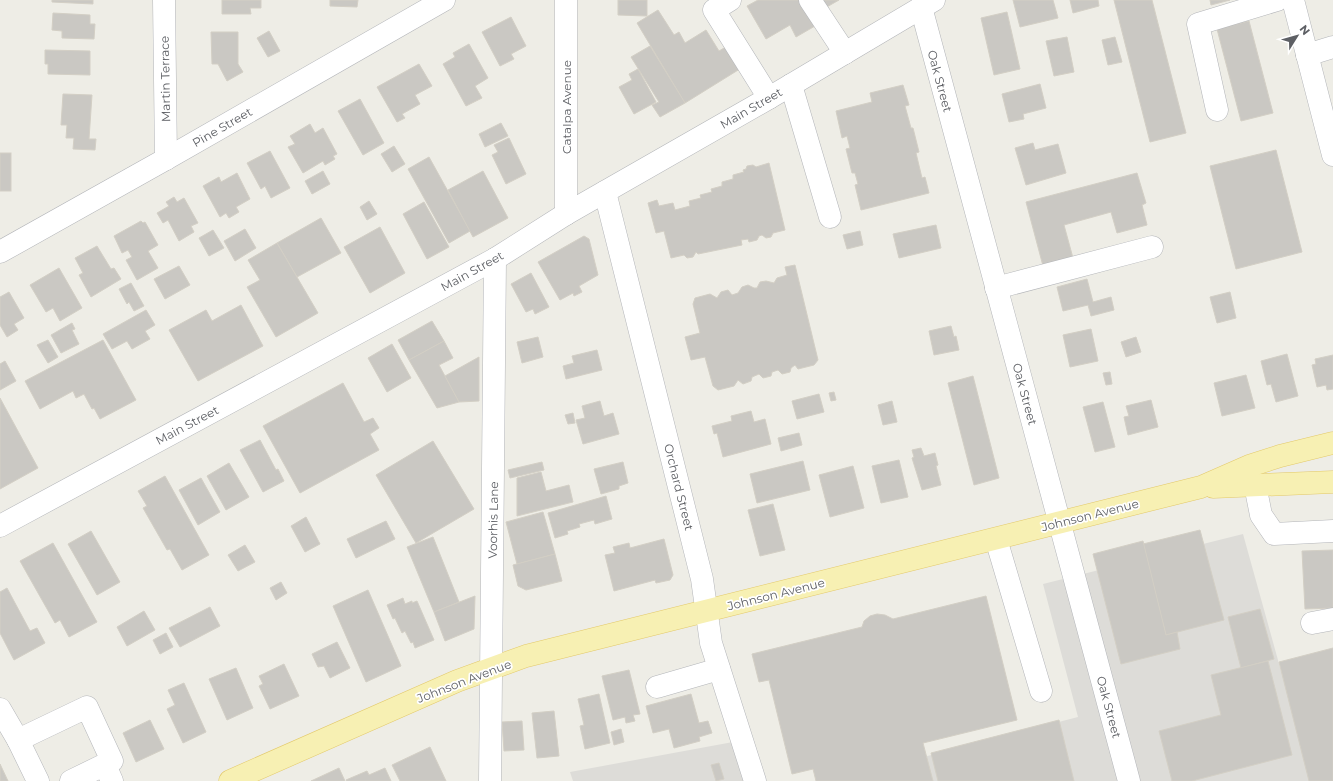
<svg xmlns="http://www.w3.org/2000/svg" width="1333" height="781" viewBox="0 0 1333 781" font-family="Montserrat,sans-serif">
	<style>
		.industrial { fill: #dddcd8 }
		.building { fill: #cac8c3; stroke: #d3cfc5 }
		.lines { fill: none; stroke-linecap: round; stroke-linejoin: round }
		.minor-casing { stroke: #b3b5b9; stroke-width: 23 }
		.major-casing { stroke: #e3c96a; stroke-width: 23 }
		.minor { stroke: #fff; stroke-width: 22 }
		.major { stroke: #f7f0b3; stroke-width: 22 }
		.labels { text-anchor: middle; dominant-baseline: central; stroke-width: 3.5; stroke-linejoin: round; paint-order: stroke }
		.street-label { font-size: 12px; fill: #5e6065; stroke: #fff }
	</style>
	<rect width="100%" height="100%" fill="#eeede6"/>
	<g class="industrial">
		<polygon points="1243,534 1281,671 1333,781 831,781 1078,717 1043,584"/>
		<polygon points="744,740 754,781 573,781 570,772"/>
	</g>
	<g class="building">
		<polygon points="52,0 93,0 93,4 52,2"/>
		<polygon points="222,0 261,0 261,8 250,8 251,14 222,14"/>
		<polygon points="330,0 358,0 357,7 330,6"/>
		<polygon points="618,0 647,0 647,16 618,15"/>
		<polygon points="758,0 800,0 815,26 796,37 790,25 766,39 747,6"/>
		<polygon points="820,0 839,0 825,8"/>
		<polygon points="1013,0 1053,0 1058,18 1020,27"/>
		<polygon points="1070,0 1098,0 1099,6 1073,13"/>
		<polygon points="1114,0 1152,0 1186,133 1150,142"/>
		<polygon points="1210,0 1230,0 1211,5"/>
		<polygon points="658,10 674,35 679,32 685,43 706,30 719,51 729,45 743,67 685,103 637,23"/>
		<polygon points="1007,12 1020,69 994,75 981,18"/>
		<polygon points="53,13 90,15 90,24 95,24 94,39 62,38 62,31 52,30"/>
		<polygon points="511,17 526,46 511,54 514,59 500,66 482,32"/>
		<polygon points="1249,21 1273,113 1241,121 1217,29"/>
		<polygon points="269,31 280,51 268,57 257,38"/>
		<polygon points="211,32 238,32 238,64 243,72 227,81 218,64 212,64"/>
		<polygon points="1067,37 1074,72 1054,76 1046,41"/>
		<polygon points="1115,37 1122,62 1108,65 1102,40"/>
		<polygon points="469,44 488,78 475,86 482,98 466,106 443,64 455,57 453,53"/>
		<polygon points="650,46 685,103 660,117 652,105 659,102 631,57"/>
		<polygon points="45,50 90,51 90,75 48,74 48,64 45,64"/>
		<polygon points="419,64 432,86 415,95 420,104 402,114 405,118 397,122 377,87"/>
		<polygon points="638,69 656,102 634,114 619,87 632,80 629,74"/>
		<polygon points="1040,84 1046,108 1023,114 1024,119 1009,122 1002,94"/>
		<polygon points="903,85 909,105 905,106 911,128 913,128 919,152 916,153 922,178 925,177 929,193 861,210 855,185 858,184 855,173 852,173 846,149 850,148 847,136 842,138 836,111 872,102 870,93"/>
		<polygon points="63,94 92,95 89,139 96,139 95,150 73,149 74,138 66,138 67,125 61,125"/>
		<polygon points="360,99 384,143 363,155 338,111"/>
		<polygon points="501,123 508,136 485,147 479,134"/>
		<polygon points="310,124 315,133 323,128 337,154 333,156 335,159 325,165 323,161 303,173 288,147 295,144 290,136"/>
		<polygon points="509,138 526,174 506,184 492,155 498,152 494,145"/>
		<polygon points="1033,143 1035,150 1058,144 1066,173 1026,185 1015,148"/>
		<polygon points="394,146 405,164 392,172 381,154"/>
		<polygon points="1276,150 1302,252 1236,269 1210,166"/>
		<polygon points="270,151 290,188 271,198 265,186 261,189 247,163"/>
		<rect x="0" y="153" width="11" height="38"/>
		<polygon points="429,157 470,231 449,243 408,169"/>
		<polygon points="769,163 785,230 773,233 771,237 766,238 762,235 759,236 757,240 749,242 748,239 741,240 742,245 698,254 696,252 693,257 687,258 684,255 671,258 664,231 656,233 648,203 657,200 659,206 673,203 675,210 690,206 689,201 701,198 700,195 712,192 711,189 722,186 722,182 733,179 733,175 744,172 743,170 746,169 747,166 753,165 756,167"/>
		<polygon points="323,171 330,184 312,194 305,181"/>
		<polygon points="483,171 508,218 473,237 448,190"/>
		<polygon points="237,173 250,199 236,207 239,212 229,218 226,213 220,217 203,186 219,177 221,182"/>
		<polygon points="1137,173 1146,203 1142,205 1147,225 1117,233 1111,212 1064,225 1073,258 1043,266 1026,202"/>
		<polygon points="174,197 177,202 184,198 198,223 191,226 194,232 179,241 168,220 163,223 157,213 169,206 166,202"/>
		<polygon points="369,201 377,214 367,220 360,207"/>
		<polygon points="424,202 449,247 427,259 403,214"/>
		<polygon points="321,218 341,253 297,277 277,243"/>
		<polygon points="141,221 143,223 145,222 158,245 148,251 158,268 137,280 126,260 132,257 128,250 122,253 114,236"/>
		<polygon points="936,225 941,248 899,258 893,234"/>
		<polygon points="380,227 405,273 370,293 344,247"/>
		<polygon points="245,229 256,248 235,261 224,241"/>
		<polygon points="213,230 224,248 209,256 199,238"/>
		<polygon points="860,231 863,245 847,249 843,235"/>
		<polygon points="584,236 589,239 598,275 579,286 582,292 574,296 573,293 560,300 538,262"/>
		<polygon points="277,243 318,313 276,337 247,287 260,280 248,260"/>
		<polygon points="97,246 111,269 114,268 121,279 91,297 79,275 83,273 75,258"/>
		<polygon points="795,265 818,360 814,365 798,369 795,365 791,368 790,372 782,374 778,370 772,372 771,376 763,378 759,374 752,377 751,381 743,384 738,380 734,386 718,390 713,386 705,357 691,360 685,337 700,333 693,304 695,298 710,294 717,298 721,292 728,290 732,295 738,293 742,287 748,285 754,288 757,288 760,282 766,281 774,283 777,278 787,275 785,267"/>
		<polygon points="179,266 190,285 165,299 154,279"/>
		<polygon points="59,268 82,308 60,321 53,308 46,312 30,285"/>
		<polygon points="531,273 549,307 535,314 533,309 526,312 511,284"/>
		<polygon points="1087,279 1093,302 1111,297 1114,310 1091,316 1088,305 1063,311 1057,287"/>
		<polygon points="131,283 144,306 134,311 129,302 127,304 119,289"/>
		<polygon points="9,292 24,318 14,324 18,330 7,337 0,325 0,297"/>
		<polygon points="1230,292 1236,318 1217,323 1210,297"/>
		<polygon points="241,305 263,346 198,381 169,330 206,310 212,321"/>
		<polygon points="146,310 155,325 145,331 150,339 132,349 127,341 112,349 103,334"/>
		<polygon points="432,321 444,341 409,360 398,340"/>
		<polygon points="72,323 75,329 72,330 79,344 61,353 51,335"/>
		<polygon points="951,326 954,337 956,336 959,350 934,355 929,331"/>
		<polygon points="1091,329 1098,361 1070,367 1063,335"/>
		<polygon points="538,337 543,357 522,363 517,342"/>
		<polygon points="1136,337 1141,352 1126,357 1121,342"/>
		<polygon points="48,340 58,357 48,363 37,345"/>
		<polygon points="103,340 136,400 100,419 94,408 92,409 84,394 76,398 73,391 40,409 25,381"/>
		<polygon points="444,341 453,358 439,365 459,402 437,408 409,360"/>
		<polygon points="392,344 411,378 387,392 368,358"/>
		<polygon points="597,350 602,370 566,379 563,366 574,363 572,356"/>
		<polygon points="1287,354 1298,396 1276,402 1271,384 1267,385 1261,361"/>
		<polygon points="1333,355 1333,389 1327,390 1326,385 1317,387 1312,365 1316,364 1315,359"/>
		<polygon points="479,357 479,401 459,402 445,376"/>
		<polygon points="5,361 16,381 0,390 0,364"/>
		<polygon points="1110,372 1112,384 1106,385 1103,373"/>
		<polygon points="1246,375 1255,408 1222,416 1214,383"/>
		<polygon points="973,376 999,478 974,485 948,383"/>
		<polygon points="343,383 364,422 373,418 379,428 370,434 379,450 300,493 263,426"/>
		<polygon points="834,392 836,400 831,401 829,393"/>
		<polygon points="819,394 824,412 797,419 792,401"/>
		<polygon points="0,398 38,468 0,489"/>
		<polygon points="1151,400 1158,427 1128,435 1124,417 1129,416 1126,406"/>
		<polygon points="600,401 604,416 613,413 619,434 583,444 576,420 585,418 582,406"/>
		<polygon points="892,401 897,422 883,425 878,405"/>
		<polygon points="1103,402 1115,447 1095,452 1083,407"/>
		<polygon points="751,411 754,422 765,419 771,444 723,457 717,433 714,434 712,426 732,421 731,416"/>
		<polygon points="573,413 575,423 568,424 565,415"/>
		<polygon points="799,433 802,445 781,451 778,438"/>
		<polygon points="260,440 276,470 278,469 284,481 263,492 240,450"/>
		<polygon points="433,441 474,509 416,543 376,475"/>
		<polygon points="921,448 924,456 935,453 938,465 936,466 941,485 922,490 912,458 914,457 912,450"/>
		<polygon points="899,460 908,497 881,503 872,466"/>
		<polygon points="803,461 810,490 757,503 750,474"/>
		<polygon points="542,462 544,470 510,478 508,470"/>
		<polygon points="623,462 628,483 619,486 619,489 601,494 594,469"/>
		<polygon points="229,463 249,497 226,510 207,476"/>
		<polygon points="853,466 864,508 830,517 819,475"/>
		<polygon points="541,472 546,491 569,485 573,502 517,516 517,478"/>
		<polygon points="165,476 209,555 182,570 170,549 167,550 143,508 147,506 138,491"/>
		<polygon points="201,478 220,512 198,525 179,490"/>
		<polygon points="606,496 612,519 595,524 594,520 579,524 580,527 567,531 568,534 555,538 548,513"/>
		<polygon points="773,504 785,550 760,556 748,510"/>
		<polygon points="543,512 555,554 517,564 506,522"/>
		<polygon points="306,517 320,544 305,552 291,526"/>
		<polygon points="386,521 395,539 356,558 347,539"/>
		<polygon points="1200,530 1224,620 1166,635 1143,544"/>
		<polygon points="91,531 120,582 97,595 68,544"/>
		<polygon points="433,537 459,602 434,612 407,547"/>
		<polygon points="664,539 673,575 670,580 656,583 655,580 614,591 605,555 615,553 613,547 629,543 630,548"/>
		<polygon points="1143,541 1166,635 1177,632 1180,649 1121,664 1093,554"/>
		<polygon points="53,543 97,622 69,637 60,620 55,623 20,561"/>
		<polygon points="245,545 255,562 238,571 228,555"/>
		<polygon points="1333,550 1333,608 1305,609 1302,551"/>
		<polygon points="555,554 562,581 526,590 518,586 513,565"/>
		<polygon points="281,582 287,593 276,600 270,588"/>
		<polygon points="7,588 30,631 37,628 45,643 14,660 0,633 0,592"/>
		<polygon points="368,590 401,666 366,682 333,606"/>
		<polygon points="475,596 474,629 445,641 434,612"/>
		<polygon points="986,596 1017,720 923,743 933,781 816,781 813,769 792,774 769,680 759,682 752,654 862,627 864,621 870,616 877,614 885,615 893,619"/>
		<polygon points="403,598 405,604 412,601 412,603 417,601 434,640 415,648 413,642 411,643 405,631 402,633 395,618 393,619 387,605"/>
		<polygon points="210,607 220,626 180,647 169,628"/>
		<polygon points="1260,609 1274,659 1241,668 1228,617"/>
		<polygon points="144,611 155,630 127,646 117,627"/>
		<polygon points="166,633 173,647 160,654 153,640"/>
		<polygon points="337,642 350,668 330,678 324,666 318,667 312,654"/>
		<polygon points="1333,648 1333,781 1309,781 1279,662"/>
		<polygon points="1268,661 1292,755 1192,781 1172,781 1159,731 1221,715 1211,675"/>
		<polygon points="284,664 299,696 270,709 259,686 263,684 259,676"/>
		<polygon points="236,668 253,708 227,720 209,679"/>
		<polygon points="629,670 640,714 633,715 635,721 626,723 625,717 613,720 602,676"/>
		<polygon points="184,683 206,732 183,743 167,709 175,705 168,690"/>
		<polygon points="599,694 610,743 585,749 580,726 584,725 578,699"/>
		<polygon points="691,694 699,723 708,721 712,733 699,737 700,741 674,748 669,729 653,733 646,706"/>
		<polygon points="554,711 559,756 537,758 532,713"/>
		<polygon points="150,720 164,749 136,762 123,733"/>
		<polygon points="1059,720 1074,781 938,781 931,753"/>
		<polygon points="522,721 524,750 504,751 502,722"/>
		<polygon points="621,729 624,742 614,745 611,732"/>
		<polygon points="430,747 446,781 400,781 392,765"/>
		<polygon points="719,763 724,779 716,781 711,765"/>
		<polygon points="0,764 8,781 0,781"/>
		<polygon points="339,768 345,781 311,781"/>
		<polygon points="385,768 391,781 347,781 346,780 367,771 369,775"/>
	</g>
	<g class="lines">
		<defs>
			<g id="minor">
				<polyline points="164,0 166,159"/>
				<polyline points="730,0 714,10 769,98"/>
				<polyline points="810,0 845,53"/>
				<polyline points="1293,0 1333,155"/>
				<polyline points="921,7 1129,781"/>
				<polyline points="1307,55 1333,47"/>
				<polyline points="791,85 830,217"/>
				<polyline points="1217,110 1198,24 1277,0"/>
				<polyline points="605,192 702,579 711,643 755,781"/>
				<polyline points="566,214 566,0"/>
				<polyline points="0,252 166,159 444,0"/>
				<polyline points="996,288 1152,247"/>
				<polyline points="1255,485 1261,515 1274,534 1333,531"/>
				<polyline points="0,526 495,259 566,214 769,98 934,0"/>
				<polyline points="996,539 1041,691"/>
				<polyline points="1312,623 1333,619"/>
				<polyline points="657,687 719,669"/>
				<polyline points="0,709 18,740 38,781"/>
				<polyline points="18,740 87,707 112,761 71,781"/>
				<polyline points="105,765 112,781"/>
				<polyline points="490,781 495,259"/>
			</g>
			<g id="major">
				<polyline points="1213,487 1333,482"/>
				<polyline points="230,781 457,681 526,656 1201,487 1249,466 1280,456 1333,443"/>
			</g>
		</defs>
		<use href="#minor" class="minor-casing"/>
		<use href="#major" class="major-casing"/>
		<use href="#minor" class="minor"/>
		<use href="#major" class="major"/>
	</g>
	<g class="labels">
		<g class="street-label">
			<text transform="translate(165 79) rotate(-91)">Martin Terrace</text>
			<text transform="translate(940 81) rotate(75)">Oak Street</text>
			<text transform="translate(566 107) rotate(-90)">Catalpa Avenue</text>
			<text transform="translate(751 108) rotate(-30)">Main Street</text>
			<text transform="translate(222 127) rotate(-30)">Pine Street</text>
			<text transform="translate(472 271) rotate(-29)">Main Street</text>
			<text transform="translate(1025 394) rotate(75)">Oak Street</text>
			<text transform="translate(187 425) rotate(-28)">Main Street</text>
			<text transform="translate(679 487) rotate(76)">Orchard Street</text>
			<text transform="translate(1090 515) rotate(-14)">Johnson Avenue</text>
			<text transform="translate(493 520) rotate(-89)">Voorhis Lane</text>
			<text transform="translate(776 594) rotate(-14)">Johnson Avenue</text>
			<text transform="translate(464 681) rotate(-21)">Johnson Avenue</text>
			<text transform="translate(1109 707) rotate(75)">Oak Street</text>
		</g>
	</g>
	<g transform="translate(1297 36) rotate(53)" stroke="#ffffff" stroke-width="3" paint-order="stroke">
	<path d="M0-3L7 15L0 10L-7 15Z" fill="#5e6065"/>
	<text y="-6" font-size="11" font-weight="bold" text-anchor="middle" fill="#5e6065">N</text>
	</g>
</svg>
